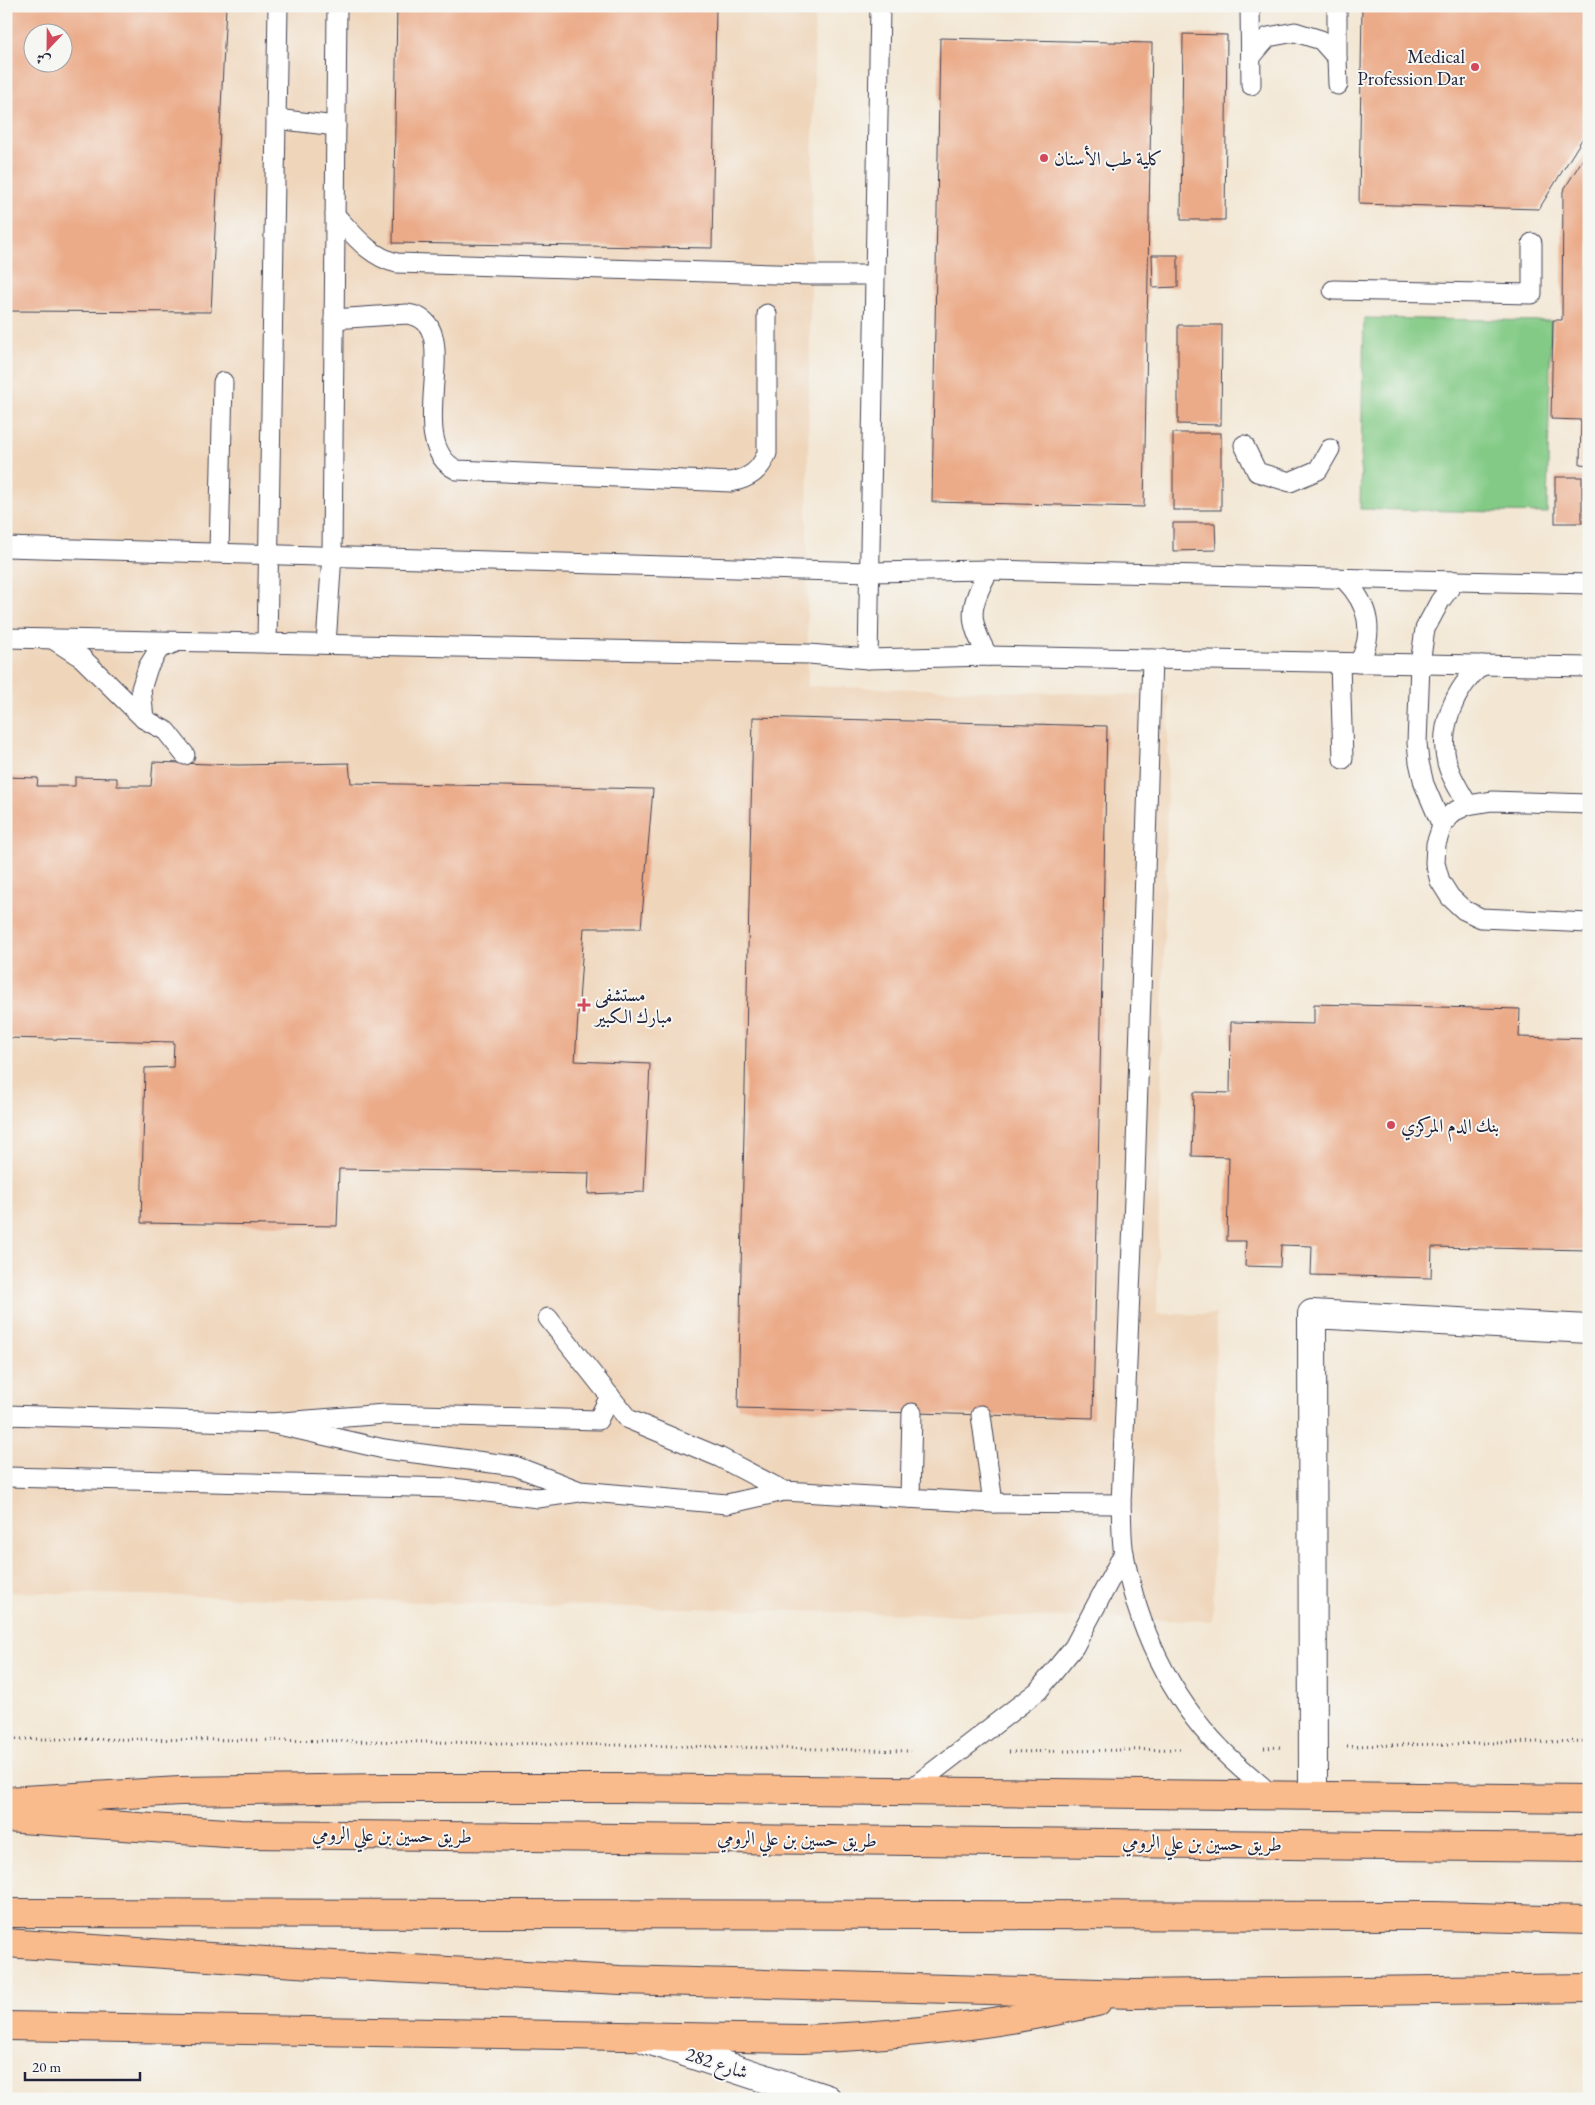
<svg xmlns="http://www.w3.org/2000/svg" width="1595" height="2105" viewBox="0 0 1595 2105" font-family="'EB Garamond',Amiri,serif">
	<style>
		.built { fill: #efd6bb; fill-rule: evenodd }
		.green { fill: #82ca85; stroke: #527660 }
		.building { fill: #ebab89; fill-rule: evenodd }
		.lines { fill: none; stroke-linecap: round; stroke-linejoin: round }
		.service-casing { stroke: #414052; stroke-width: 21 }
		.pedestrian-casing { stroke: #414052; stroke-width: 30 }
		.minor-casing { stroke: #414052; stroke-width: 30 }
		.trunk-casing { stroke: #414052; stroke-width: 30 }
		.path { stroke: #414052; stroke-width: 3; stroke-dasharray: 1 4; stroke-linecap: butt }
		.service { stroke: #fff; stroke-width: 19 }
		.pedestrian { stroke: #fff; stroke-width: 28 }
		.minor { stroke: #fff; stroke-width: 28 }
		.trunk { stroke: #fabb8c; stroke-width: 28 }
		.poi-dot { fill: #d1495b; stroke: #f6f6f2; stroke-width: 2 }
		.labels { text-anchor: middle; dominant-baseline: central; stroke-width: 4; stroke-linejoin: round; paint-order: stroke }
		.poi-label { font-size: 19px; fill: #22223b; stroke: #f6f6f2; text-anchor: start }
		.street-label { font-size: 19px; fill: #22223b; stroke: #f6f6f2 }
	</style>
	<rect width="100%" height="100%" fill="#f6f6f2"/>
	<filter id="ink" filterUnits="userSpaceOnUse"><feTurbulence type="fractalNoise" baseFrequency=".02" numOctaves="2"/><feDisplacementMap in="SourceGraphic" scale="10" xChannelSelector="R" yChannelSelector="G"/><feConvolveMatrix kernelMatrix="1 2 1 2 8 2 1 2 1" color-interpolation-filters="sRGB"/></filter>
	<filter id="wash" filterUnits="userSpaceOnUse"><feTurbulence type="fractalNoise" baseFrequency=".0096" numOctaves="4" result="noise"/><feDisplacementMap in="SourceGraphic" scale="20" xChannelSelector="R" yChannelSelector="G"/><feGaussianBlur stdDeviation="1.12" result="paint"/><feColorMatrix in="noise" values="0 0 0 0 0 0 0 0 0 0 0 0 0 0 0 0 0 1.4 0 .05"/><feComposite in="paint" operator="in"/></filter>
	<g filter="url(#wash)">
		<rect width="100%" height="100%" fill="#f3e7d4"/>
		<path class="built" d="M6,6H815L807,531L808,686L1169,696L1157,1314H1216L1213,1621L6,1592ZM32,32H62V62H32Z"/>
		<polygon class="green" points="1364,318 1551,321 1547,513 1360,509"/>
		<g id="blocks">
			<g class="building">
				<path d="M6,6H226L211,312L6,311ZM32,32H62V62H32Z"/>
				<polygon points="397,6 716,6 712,248 393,243"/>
				<polygon points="1362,6 1589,6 1589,128 1539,209 1359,204"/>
				<polygon points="1183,34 1227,35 1225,220 1181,220"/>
				<polygon points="940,38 1152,43 1144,507 932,502"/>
				<polygon points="1589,149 1589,465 1580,464 1581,420 1551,419 1553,320 1562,320 1563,191"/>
				<polygon points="1152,255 1178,255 1178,287 1153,288"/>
				<polygon points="1178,325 1222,325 1221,425 1178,424"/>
				<rect x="1173" y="433" width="48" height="77"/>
				<rect x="1555" y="477" width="27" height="46"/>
				<polygon points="1173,523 1215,523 1216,550 1173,551"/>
				<polygon points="753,717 1107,726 1093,1418 738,1408"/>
				<polygon points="153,762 238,765 349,763 351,783 653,789 641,928 584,928 575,1061 650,1064 644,1192 588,1194 589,1173 339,1169 337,1226 141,1223 145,1068 173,1067 174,1042 6,1038 6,777 38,778 37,786 75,786 75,777 117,778 117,786 151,786"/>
				<polygon points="1314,1004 1520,1009 1519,1037 1589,1039 1589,1250 1432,1247 1431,1278 1311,1275 1312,1246 1281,1245 1280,1267 1245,1266 1246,1241 1227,1241 1229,1157 1192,1156 1194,1092 1230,1093 1231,1022 1314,1024"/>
			</g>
		</g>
	</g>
	<g filter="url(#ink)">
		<use href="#blocks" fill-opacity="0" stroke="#414052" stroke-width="1"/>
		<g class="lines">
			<defs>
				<g id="service">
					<polyline points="1250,6 1251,85"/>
					<polyline points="1251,57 1268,37 1295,32 1321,40 1337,58 1338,85"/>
					<polyline points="1337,58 1337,6"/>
					<polyline points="276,119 336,126"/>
					<path d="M335,215C353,234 370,257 397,263L810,275H875"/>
					<polyline points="1333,290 1532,294 1532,243"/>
					<path d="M334,319L407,314C470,321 399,442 457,470L731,482C750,478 760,471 767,453V314"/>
					<polyline points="1244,445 1257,472 1290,482 1318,470 1330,449"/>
					<polyline points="6,547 870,572 989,570 1589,584"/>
					<polyline points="219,552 223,382"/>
					<path d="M1345,580C1369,605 1375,632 1359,663"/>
					<polyline points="6,638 809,654 868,659 988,656 1589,667"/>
					<polyline points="54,640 82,658 144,719 166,731 185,755"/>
					<polyline points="267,643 278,6"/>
					<polyline points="326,644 332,555 337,6"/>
					<path d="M988,656C967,619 969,607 989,570"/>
					<polyline points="868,659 880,6"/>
					<polyline points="1340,663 1343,759"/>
					<polyline points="144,719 141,689 148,667 159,649 177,642"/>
					<polyline points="1589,804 1492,801 1468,805 1453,812 1442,826 1436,844 1435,863 1440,881 1450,897 1464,910 1481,918 1589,923"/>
					<path d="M1468,805C1460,791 1451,778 1447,763C1438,727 1455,688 1482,665"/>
					<polyline points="1442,826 1424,784 1419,762 1417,743 1420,664 1425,629 1440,601 1455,581"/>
					<polyline points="548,1318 628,1419 719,1457 784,1491"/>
					<polyline points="6,1415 270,1423 385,1414 598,1420 610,1396"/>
					<polyline points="981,1415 993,1503"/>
					<polyline points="270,1423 384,1449 515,1466 580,1491 727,1504 784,1491 993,1503 1121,1504 1135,1175 1152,659"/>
					<polyline points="6,1477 453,1488 538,1498 579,1492"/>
					<polyline points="910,1498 912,1413"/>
					<path d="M1121,1504C1122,1520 1121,1538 1124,1554C1137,1626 1169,1696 1221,1749C1236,1765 1255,1780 1272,1795"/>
					<polyline points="908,1791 1038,1691 1074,1647 1124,1553"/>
				</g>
				<polyline id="pedestrian" points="1313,1788 1312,1314 1589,1329"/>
				<polyline id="minor" points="645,2039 827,2099"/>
				<g id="trunk">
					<polyline points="6,1801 180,1791 386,1788 622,1788 1589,1799"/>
					<polyline points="6,1818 240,1834 1589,1848"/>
					<polyline points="6,1913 1434,1916 1589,1920"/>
					<polyline points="6,1943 296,1963 620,1980 1134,1994 1589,1988"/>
					<path d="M6,2026L803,2039C903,2035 1000,2025 1097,2002"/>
				</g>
			</defs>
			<use href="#service" class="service-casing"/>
			<use href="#pedestrian" class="pedestrian-casing"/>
			<use href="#minor" class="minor-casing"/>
			<use href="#trunk" class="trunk-casing"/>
			<g class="path">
				<path d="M6,1739C308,1739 609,1744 911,1751"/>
				<polyline points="1347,1746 1589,1741"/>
				<polyline points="1264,1748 1280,1747"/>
				<polyline points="1009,1752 1180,1749"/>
			</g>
			<use href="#service" class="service"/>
			<use href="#pedestrian" class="pedestrian"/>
			<use href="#minor" class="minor"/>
			<use href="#trunk" class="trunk"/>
		</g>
	</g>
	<g class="poi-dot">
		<circle cx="1475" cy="67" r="5"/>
		<circle cx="1044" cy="158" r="5"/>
		<path d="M581.5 997.5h5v5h5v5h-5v5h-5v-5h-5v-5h5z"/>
		<circle cx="1391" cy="1125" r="5"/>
	</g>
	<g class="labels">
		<g class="poi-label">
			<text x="1465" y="56" text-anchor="end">Medical<tspan x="1465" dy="22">Profession Dar</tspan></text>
			<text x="1054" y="158">كلية طب الأسنان</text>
			<text x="595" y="994">مستشفى<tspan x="595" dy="22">مبارك الكبير</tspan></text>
			<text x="1401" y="1125">بنك الدم المركزي</text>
		</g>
		<g class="street-label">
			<text transform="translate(392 1835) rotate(1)">طريق حسين بن علي الرومي</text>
			<text transform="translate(797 1839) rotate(1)">طريق حسين بن علي الرومي</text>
			<text transform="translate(1202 1843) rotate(1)">طريق حسين بن علي الرومي</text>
			<text transform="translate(717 2063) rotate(18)">شارع 282</text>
		</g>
	</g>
	<rect width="1595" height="2105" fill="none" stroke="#f6f6f2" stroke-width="25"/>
	<g transform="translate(48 48) rotate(202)"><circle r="24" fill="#f6f6f2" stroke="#a1a1a9"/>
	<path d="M0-4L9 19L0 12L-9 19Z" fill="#d1495b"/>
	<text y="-8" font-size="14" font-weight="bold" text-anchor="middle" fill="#22223b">ش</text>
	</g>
	<path d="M25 2072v8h115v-8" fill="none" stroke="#22223b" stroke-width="2.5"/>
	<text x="32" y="2072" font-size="15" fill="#22223b" stroke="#f6f6f2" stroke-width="4" paint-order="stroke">20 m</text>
</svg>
